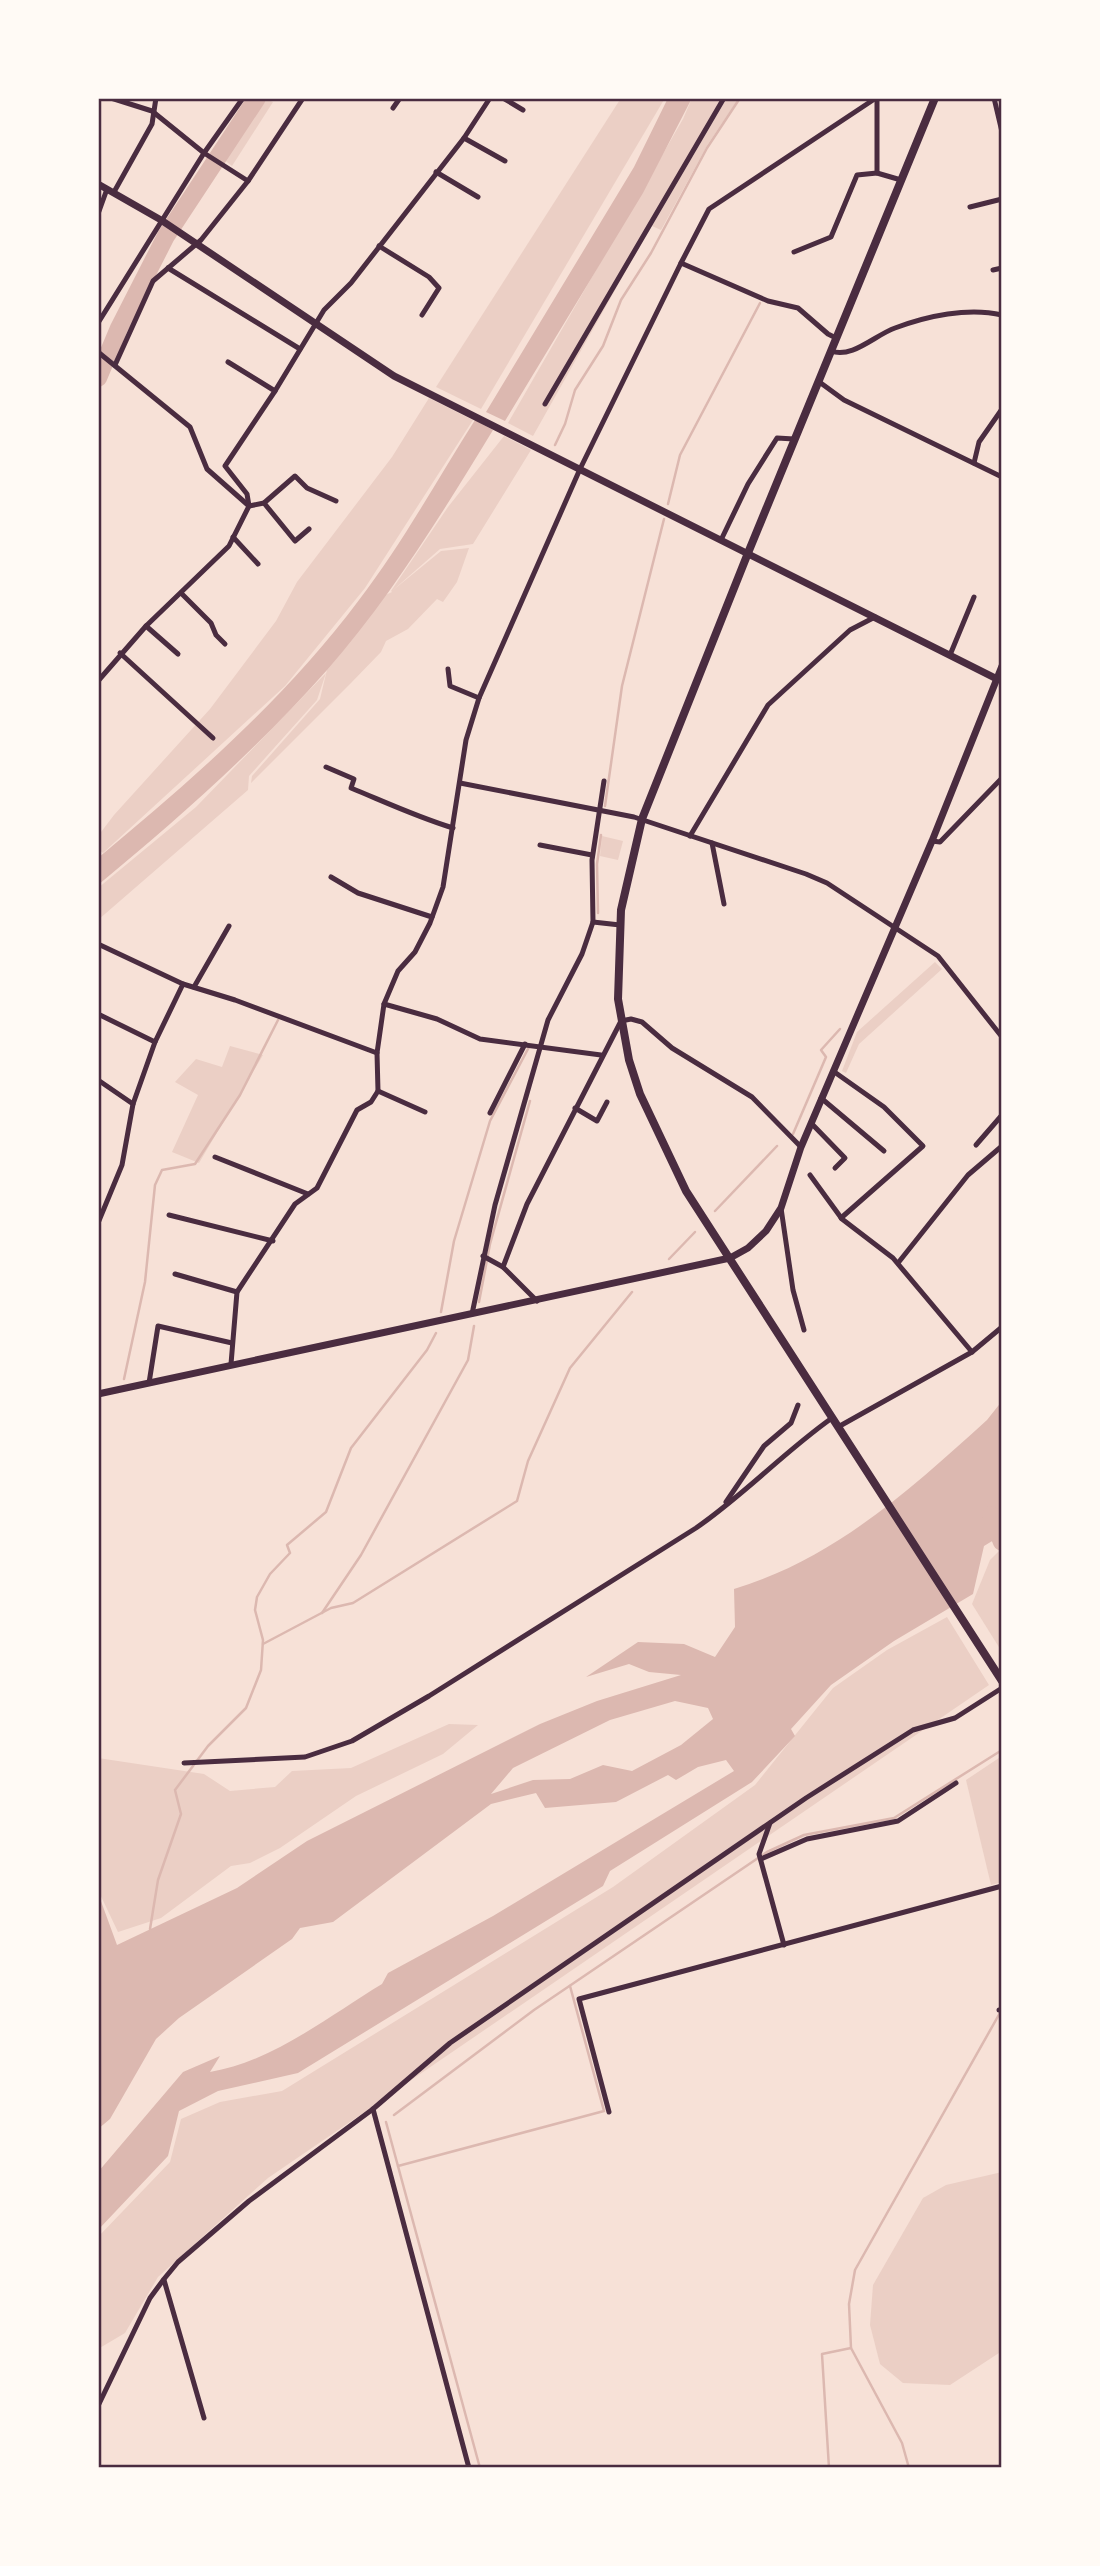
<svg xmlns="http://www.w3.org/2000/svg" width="1100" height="2566" viewBox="0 0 1100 2566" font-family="'Alegreya Sans',sans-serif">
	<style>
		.green { fill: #ebcfc5 }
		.water { fill: #dcb8b0; fill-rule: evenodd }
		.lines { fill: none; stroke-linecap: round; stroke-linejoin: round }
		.stream { stroke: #dcb8b0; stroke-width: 2.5 }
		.river { stroke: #dcb8b0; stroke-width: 18 }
		.minor { stroke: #4a2c40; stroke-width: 5 }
		.tertiary { stroke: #4a2c40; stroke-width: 7 }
		.secondary { stroke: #4a2c40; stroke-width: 8 }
		.neatline { fill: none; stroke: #4a2c40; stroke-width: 2.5 }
	</style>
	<rect width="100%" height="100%" fill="#f7e1d7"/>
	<g class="green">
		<polygon points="264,98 273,102 232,166 223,159"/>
		<polygon points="621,98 665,98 481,409 436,387"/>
		<polygon points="692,98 723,98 533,436 508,423 683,119"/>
		<polygon points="727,98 739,98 708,144 661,230 652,226"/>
		<polygon points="429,398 473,420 365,588 285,686 103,853 98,849 98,836 114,815 210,709 276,621 297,582 392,457"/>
		<polygon points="504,436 531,450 473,544 440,549 392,591 441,551 469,548 457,582 443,602 437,599 408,629 386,641 381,652 351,683 251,783 252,776 320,699 330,657 381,597 392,592 391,591 448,507"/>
		<polygon points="326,673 317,700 249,776 248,790 98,920 98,888 196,807"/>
		<polygon points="602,836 623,841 618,860 600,856"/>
		<polygon points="935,962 942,969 859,1044 846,1073 842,1071 857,1032"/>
		<polygon points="230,1046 263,1055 199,1163 172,1152 198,1095 175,1082 196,1059 222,1067"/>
		<polygon points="1002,1548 1002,1652 972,1604 990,1560"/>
		<polygon points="947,1617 989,1685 268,2178 158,2277 125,2333 98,2349 98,2237 170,2162 181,2119 220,2102 282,2091 613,1887 755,1785 833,1688 887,1650"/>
		<polygon points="449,1724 478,1725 443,1754 356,1796 280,1848 250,1863 231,1866 161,1918 118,1932 98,1890 98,1758 204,1774 230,1791 275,1787 292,1771 351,1768"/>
		<polygon points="1002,1756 1002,1882 991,1885 966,1780"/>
		<polygon points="1002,2172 1002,2351 950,2385 903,2383 880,2364 870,2325 873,2285 923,2198 946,2185"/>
	</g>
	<g class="water">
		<polygon points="668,98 692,98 643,193 505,421 486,412 634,167"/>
		<path d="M475,420L493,430C443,512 391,597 327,670C257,749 179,818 98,885V858C193,779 285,699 359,600C402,544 437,480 475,420Z"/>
		<path d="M1002,1401V1535L984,1546L973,1594L894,1641L831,1685L791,1729L795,1736L752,1782L610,1871L603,1886L298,2073L218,2091L179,2111L168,2156L98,2230V2172L183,2072L220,2056L210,2072C272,2062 329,2016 382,1984L388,1973L493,1916L734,1771L726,1760L698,1767L676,1780L668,1775L616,1802L545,1808L536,1793L491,1804L333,1922L300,1928L292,1939L179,2018L156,2039L110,2119L98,2129V1893L117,1945L237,1888L307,1841L540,1724L597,1701L681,1675L649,1672L629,1664L586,1677L638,1642L684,1644L715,1657L735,1627L734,1589C834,1559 911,1489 987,1420ZM675,1701L708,1708L713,1719L681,1745L632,1771L603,1765L570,1779L533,1780L491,1794L513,1768L610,1720Z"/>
	</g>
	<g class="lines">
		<g class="stream">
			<polyline points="555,445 565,424 575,390 603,346 621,300 651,253 707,148 740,98"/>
			<polyline points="668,504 680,455 760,303"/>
			<polyline points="605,806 622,686 664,519"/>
			<polyline points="598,913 597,864 601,835"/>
			<polyline points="793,1134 826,1057 821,1050 840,1029"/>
			<polyline points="715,1211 777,1146"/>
			<polyline points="669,1259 695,1232"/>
			<polyline points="479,1302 490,1244 530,1101"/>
			<polyline points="441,1312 454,1241 490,1121 529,1047"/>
			<polyline points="124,1379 145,1282 155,1185 162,1170 195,1164 240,1095 278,1020"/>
			<polyline points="322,1613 361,1555 468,1360 474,1326"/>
			<polyline points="263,1644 331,1608 353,1603 517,1501 528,1461 570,1368 632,1292"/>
			<polyline points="150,1929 158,1880 181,1814 175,1790 208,1746 246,1708 261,1670 263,1640 255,1610 257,1597 270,1574 290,1553 287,1545 326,1512 351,1448 427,1350 436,1333"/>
			<polyline points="394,2115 534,2010 767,1852 804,1835 894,1818 1002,1750"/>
			<polyline points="386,2122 480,2468"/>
			<polyline points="398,2166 604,2111 570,1986"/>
			<polyline points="829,2468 822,2354 851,2348"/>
			<polyline points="909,2468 902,2443 851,2348 849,2304 855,2270 1001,2011"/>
		</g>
		<g class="river">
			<polyline points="98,378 119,328 166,236 257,98"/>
			<polyline points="991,1515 1002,1542"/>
		</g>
		<g class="minor">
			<polyline points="111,98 152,111 204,153 248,181"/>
			<polyline points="503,98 523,110"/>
			<polyline points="994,98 1002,132"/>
			<polyline points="393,108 400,98"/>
			<polyline points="464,138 505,161"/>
			<polyline points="436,172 478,197"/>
			<polyline points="877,173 901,180"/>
			<polyline points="114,192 152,124 156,98"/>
			<polyline points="970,207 1002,199"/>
			<polyline points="98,214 107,189"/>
			<polyline points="379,246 429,277 439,288 422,315"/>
			<polyline points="794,252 831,237 857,175 877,173 877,98"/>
			<polyline points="681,263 768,301 798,308 828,334 836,338"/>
			<polyline points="168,268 300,349"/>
			<polyline points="993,270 1002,268"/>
			<polyline points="98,323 204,153 243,98"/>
			<path d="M831,351C852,359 875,335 895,328C927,316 968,307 1002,315"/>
			<polyline points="98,352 190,427 207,469 249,506 264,503 295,476 307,488 336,501"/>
			<polyline points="115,365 153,281 201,240 248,181 303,98"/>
			<polyline points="818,381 844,400 1002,477"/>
			<polyline points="275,391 324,310 351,283 464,138 490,98"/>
			<polyline points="545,404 724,98"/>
			<polyline points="974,463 979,442 1002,409"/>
			<polyline points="264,503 295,541 309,529"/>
			<polyline points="233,537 258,564"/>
			<polyline points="721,540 748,484 777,438 794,439"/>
			<polyline points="181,593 211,623 216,635 225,644"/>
			<polyline points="146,626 178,654"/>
			<polyline points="120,653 213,738"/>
			<polyline points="950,655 974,597"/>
			<polyline points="448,669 450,686 479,698"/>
			<polyline points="98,681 146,626 229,546 249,506 247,494 225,466 275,391 228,362"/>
			<path d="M326,767L354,779L351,788C385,802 417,817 453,828"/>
			<polyline points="604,781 592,860 593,922 620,925"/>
			<polyline points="460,783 634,817 806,874 827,883 938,956 1002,1037"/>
			<polyline points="690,836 768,705 850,630 875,617"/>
			<polyline points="932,841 940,842 1002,778"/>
			<polyline points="712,843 724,904"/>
			<polyline points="540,845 592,855"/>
			<polyline points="331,877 358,893 432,917"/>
			<polyline points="98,944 183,984 235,1000 377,1053"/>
			<polyline points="194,987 229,926"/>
			<polyline points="384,1004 437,1019 480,1039 601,1055"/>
			<polyline points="98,1014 155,1042"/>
			<polyline points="833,1071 884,1107 923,1146 841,1218"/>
			<polyline points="98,1080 133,1104"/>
			<polyline points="378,1091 425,1112"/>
			<polyline points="821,1098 884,1151"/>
			<polyline points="575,1108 597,1121 607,1102"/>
			<polyline points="490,1113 525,1044"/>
			<polyline points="811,1123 845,1158 835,1168"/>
			<polyline points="976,1145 1002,1115"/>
			<polyline points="215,1157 308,1194"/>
			<polyline points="810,1175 842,1219 893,1258 972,1352"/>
			<polyline points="781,1208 793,1290 804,1330"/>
			<polyline points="169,1215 273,1241"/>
			<polyline points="98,1223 122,1165 133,1104 155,1042 183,984"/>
			<polyline points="483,1256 503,1267"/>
			<polyline points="898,1263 968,1175 1002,1146"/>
			<polyline points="175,1274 237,1292"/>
			<polyline points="537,1301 503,1267 527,1204 621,1021 631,1019 642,1022 672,1048 752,1097 801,1147"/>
			<polyline points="472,1314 495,1205 548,1020 582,954 593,922"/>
			<polyline points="231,1364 237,1292 295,1204 317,1188 357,1110 371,1102 378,1091 377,1053 384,1004 398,971 415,952 430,923 443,887 466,740 479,698 580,469 681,263 709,209 876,98"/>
			<polyline points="149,1383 158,1326 232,1343"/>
			<polyline points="838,1427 972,1352 1002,1327"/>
			<polyline points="726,1502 764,1446 791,1423 798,1405"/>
			<path d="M184,1763L305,1757L352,1741L429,1696L696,1528C744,1495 784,1452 832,1418"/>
			<polyline points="770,1823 759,1854 784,1945"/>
			<polyline points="761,1859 807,1839 898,1821 956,1783"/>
			<polyline points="999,2010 1002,2010"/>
			<polyline points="373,2109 469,2468"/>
			<polyline points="609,2112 579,1999 1002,1886"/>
			<polyline points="164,2280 204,2418"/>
			<polyline points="98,2406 150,2298 164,2279 178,2262 249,2201 373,2109 450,2043 806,1798 913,1730 955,1718 1002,1688"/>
		</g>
		<g class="tertiary">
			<polyline points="98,184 161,220 394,376 997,679"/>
			<polyline points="98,1394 730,1258 748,1248 766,1231 781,1208 801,1147 932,841 1002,666"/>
		</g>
		<polyline class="secondary" points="935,98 748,553 642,819 621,910 618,999 629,1060 640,1094 686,1191 1002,1681"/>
	</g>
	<rect width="1100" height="2566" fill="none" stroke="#fffaf5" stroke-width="200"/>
	<rect x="100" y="100" width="900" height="2366" class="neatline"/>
</svg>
